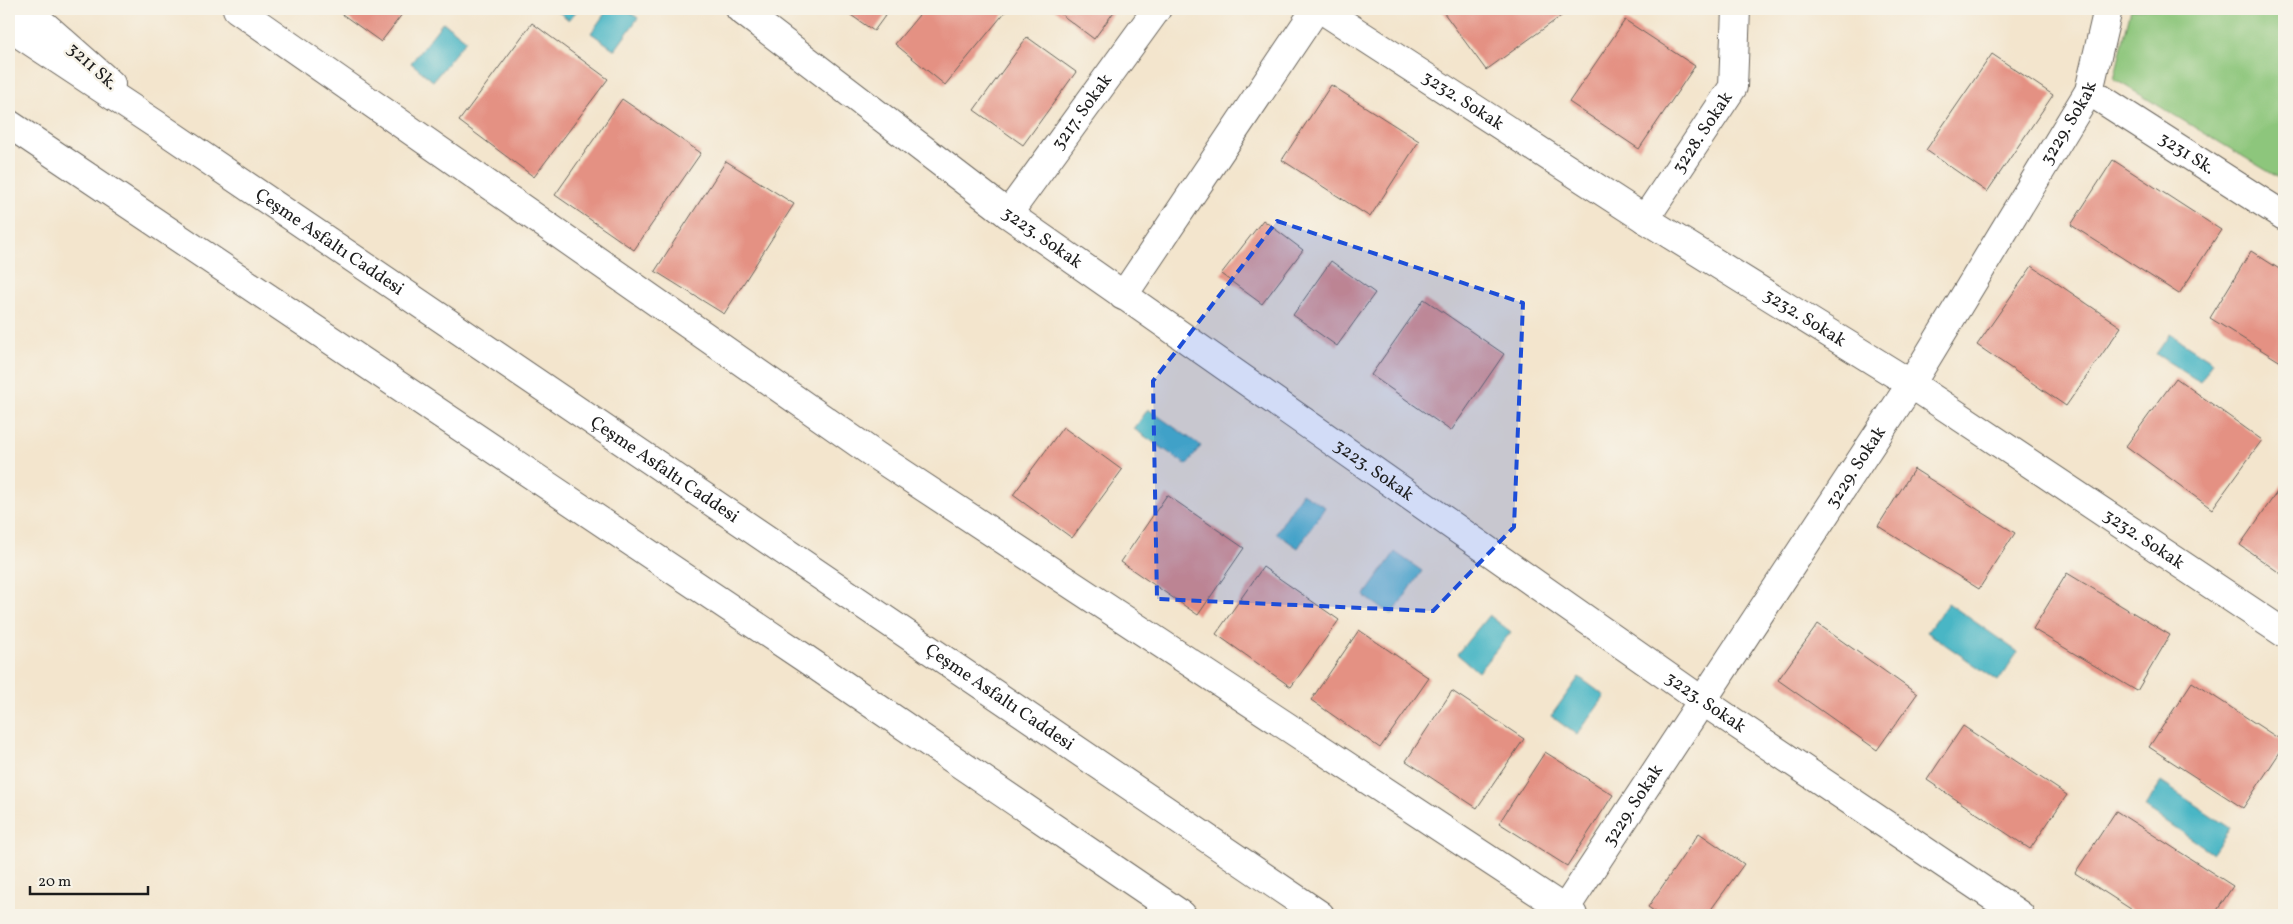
<svg xmlns="http://www.w3.org/2000/svg" width="2293" height="924" viewBox="0 0 2293 924" font-family="Vollkorn,serif">
	<style>
		.green { fill: #8dc67b; stroke: #54714c }
		.water { fill: #49b6c5; stroke: #326970 }
		.building { fill: #e49183 }
		.lines { fill: none; stroke-linecap: round; stroke-linejoin: round }
		.street-casing { stroke: #67625a; stroke-width: 30 }
		.secondary-casing { stroke: #67625a; stroke-width: 30 }
		.highway-casing { stroke: #67625a; stroke-width: 30 }
		.street { stroke: #fff; stroke-width: 28 }
		.secondary { stroke: #fff; stroke-width: 28 }
		.highway { stroke: #fff; stroke-width: 28 }
		.marked { fill: #1d4ed8; fill-opacity: 0.2; stroke: #1d4ed8; stroke-width: 4; stroke-dasharray: 10 6; stroke-linejoin: round }
		.labels { text-anchor: middle; dominant-baseline: central; stroke-width: 5; stroke-linejoin: round; paint-order: stroke }
		.street-label { font-size: 18px; fill: #1c1c1c; stroke: #f7f3e8 }
	</style>
	<rect width="100%" height="100%" fill="#f7f3e8"/>
	<filter id="ink" filterUnits="userSpaceOnUse"><feTurbulence type="fractalNoise" baseFrequency=".02" numOctaves="2"/><feDisplacementMap in="SourceGraphic" scale="10" xChannelSelector="R" yChannelSelector="G"/><feConvolveMatrix kernelMatrix="1 2 1 2 8 2 1 2 1" color-interpolation-filters="sRGB"/></filter>
	<filter id="wash" filterUnits="userSpaceOnUse"><feTurbulence type="fractalNoise" baseFrequency=".0096" numOctaves="4" result="noise"/><feDisplacementMap in="SourceGraphic" scale="20" xChannelSelector="R" yChannelSelector="G"/><feGaussianBlur stdDeviation="1.12" result="paint"/><feColorMatrix in="noise" values="0 0 0 0 0 0 0 0 0 0 0 0 0 0 0 0 0 1.4 0 .05"/><feComposite in="paint" operator="in"/></filter>
	<g filter="url(#wash)">
		<rect width="100%" height="100%" fill="#f3e5cd"/>
		<polygon class="green" points="2131,9 2284,9 2284,181 2114,79"/>
		<g class="water">
			<polygon points="555,9 578,9 569,20"/>
			<polygon points="608,9 625,9 638,18 615,50 591,33"/>
			<polygon points="443,22 466,40 433,81 411,63"/>
			<polygon points="2170,334 2213,362 2200,382 2156,354"/>
			<polygon points="1148,409 1201,446 1187,465 1134,429"/>
			<polygon points="1302,493 1325,507 1298,548 1276,533"/>
			<polygon points="1395,552 1422,571 1392,615 1364,596"/>
			<polygon points="1948,603 2018,652 1998,681 1927,632"/>
			<polygon points="1489,615 1511,632 1478,672 1457,654"/>
			<polygon points="1579,677 1605,696 1577,735 1551,716"/>
			<polygon points="2161,782 2230,828 2213,853 2145,807"/>
		</g>
		<g id="blocks">
			<g class="building">
				<polygon points="335,9 406,9 381,42"/>
				<polygon points="842,9 890,9 874,31"/>
				<polygon points="924,9 1003,9 1006,11 945,85 895,44"/>
				<polygon points="1054,9 1116,9 1094,39"/>
				<polygon points="1441,9 1571,9 1486,70"/>
				<polygon points="1625,20 1695,66 1639,149 1569,102"/>
				<polygon points="532,23 608,79 534,177 459,121"/>
				<polygon points="1027,37 1076,72 1023,145 974,110"/>
				<polygon points="1992,54 2053,95 1987,192 1926,150"/>
				<polygon points="1331,85 1419,141 1370,217 1282,160"/>
				<polygon points="622,99 701,153 634,250 555,195"/>
				<polygon points="2113,160 2221,230 2179,294 2071,225"/>
				<polygon points="726,161 794,204 724,314 655,271"/>
				<polygon points="1263,220 1303,250 1262,304 1221,274"/>
				<polygon points="2251,251 2284,272 2284,364 2210,318"/>
				<polygon points="1331,261 1375,293 1337,346 1293,315"/>
				<polygon points="2032,266 2121,327 2066,406 1977,345"/>
				<polygon points="1424,299 1504,354 1451,431 1371,375"/>
				<polygon points="2176,378 2262,440 2212,509 2126,446"/>
				<polygon points="1063,427 1122,470 1072,538 1013,495"/>
				<polygon points="1914,469 2015,533 1979,589 1878,526"/>
				<polygon points="2284,482 2284,576 2240,545"/>
				<polygon points="1167,495 1244,548 1198,615 1121,562"/>
				<polygon points="1263,567 1339,620 1291,687 1216,634"/>
				<polygon points="2067,573 2170,635 2137,691 2033,629"/>
				<polygon points="1818,624 1917,694 1877,750 1778,680"/>
				<polygon points="1359,630 1429,678 1380,748 1311,700"/>
				<polygon points="2192,682 2284,742 2284,746 2243,808 2149,747"/>
				<polygon points="1452,691 1524,739 1477,808 1406,761"/>
				<polygon points="1963,726 2067,795 2030,849 1927,780"/>
				<polygon points="1545,752 1613,795 1567,866 1499,823"/>
				<polygon points="2116,811 2233,886 2214,915 2140,915 2075,873"/>
				<polygon points="1699,833 1744,864 1707,915 1660,915 1648,907"/>
			</g>
		</g>
	</g>
	<g filter="url(#ink)">
		<use href="#blocks" fill-opacity="0" stroke="#67625a" stroke-width="1"/>
		<g class="lines">
			<defs>
				<g id="street">
					<polyline points="237,9 878,457 1573,915"/>
					<path id="s1" d="M1321,9L1645,219L1911,384L2284,633"/>
					<path id="s2" d="M2089,91L2284,216"/>
					<path id="s3" d="M1008,214L1157,9"/>
					<path id="s4" d="M1645,219L1733,87L1736,9"/>
					<polyline points="1123,296 1316,9"/>
					<path id="s5" d="M1565,909L1911,384L2089,91L2108,9"/>
				</g>
				<g id="secondary">
					<polyline points="26,9 111,84"/>
					<path id="s6" d="M740,9L1008,214L1701,700L2020,915"/>
				</g>
				<g id="highway">
					<path id="s7" d="M9,27L157,125L1320,915"/>
					<polyline points="9,124 803,657 1182,915"/>
				</g>
			</defs>
			<use href="#street" class="street-casing"/>
			<use href="#secondary" class="secondary-casing"/>
			<use href="#highway" class="highway-casing"/>
			<use href="#street" class="street"/>
			<use href="#secondary" class="secondary"/>
			<use href="#highway" class="highway"/>
		</g>
	</g>
	<path class="marked" d="M1277,221L1523,303L1514,527L1433,611L1157,599L1153,381Z"/>
	<g class="labels">
		<g class="street-label">
			<text transform="translate(92 67) rotate(42)">3211 Sk.</text>
			<text stroke="none"><textPath href="#s1" startOffset="169">3232. Sokak</textPath></text>
			<text stroke="none"><textPath href="#s3" startOffset="126">3217. Sokak</textPath></text>
			<text stroke="none"><textPath href="#s5" startOffset="934">3229. Sokak</textPath></text>
			<text stroke="none"><textPath href="#s4" startOffset="104">3228. Sokak</textPath></text>
			<text stroke="none"><textPath href="#s2" startOffset="116">3231 Sk.</textPath></text>
			<text stroke="none"><textPath href="#s6" startOffset="379">3223. Sokak</textPath></text>
			<text stroke="none"><textPath href="#s7" startOffset="386">Çeşme Asfaltı Caddesi</textPath></text>
			<text stroke="none"><textPath href="#s1" startOffset="574">3232. Sokak</textPath></text>
			<text stroke="none"><textPath href="#s5" startOffset="529">3229. Sokak</textPath></text>
			<text stroke="none"><textPath href="#s7" startOffset="791">Çeşme Asfaltı Caddesi</textPath></text>
			<text stroke="none"><textPath href="#s6" startOffset="784">3223. Sokak</textPath></text>
			<text stroke="none"><textPath href="#s1" startOffset="979">3232. Sokak</textPath></text>
			<text stroke="none"><textPath href="#s7" startOffset="1196">Çeşme Asfaltı Caddesi</textPath></text>
			<text stroke="none"><textPath href="#s6" startOffset="1189">3223. Sokak</textPath></text>
			<text stroke="none"><textPath href="#s5" startOffset="124">3229. Sokak</textPath></text>
		</g>
	</g>
	<rect width="2293" height="924" fill="none" stroke="#f7f3e8" stroke-width="30"/>
	<path d="M30 886v8h118v-8" fill="none" stroke="#1c1c1c" stroke-width="2.5"/>
	<text x="38" y="886" font-size="15" fill="#1c1c1c" stroke="#f7f3e8" stroke-width="4" paint-order="stroke">20 m</text>
</svg>
